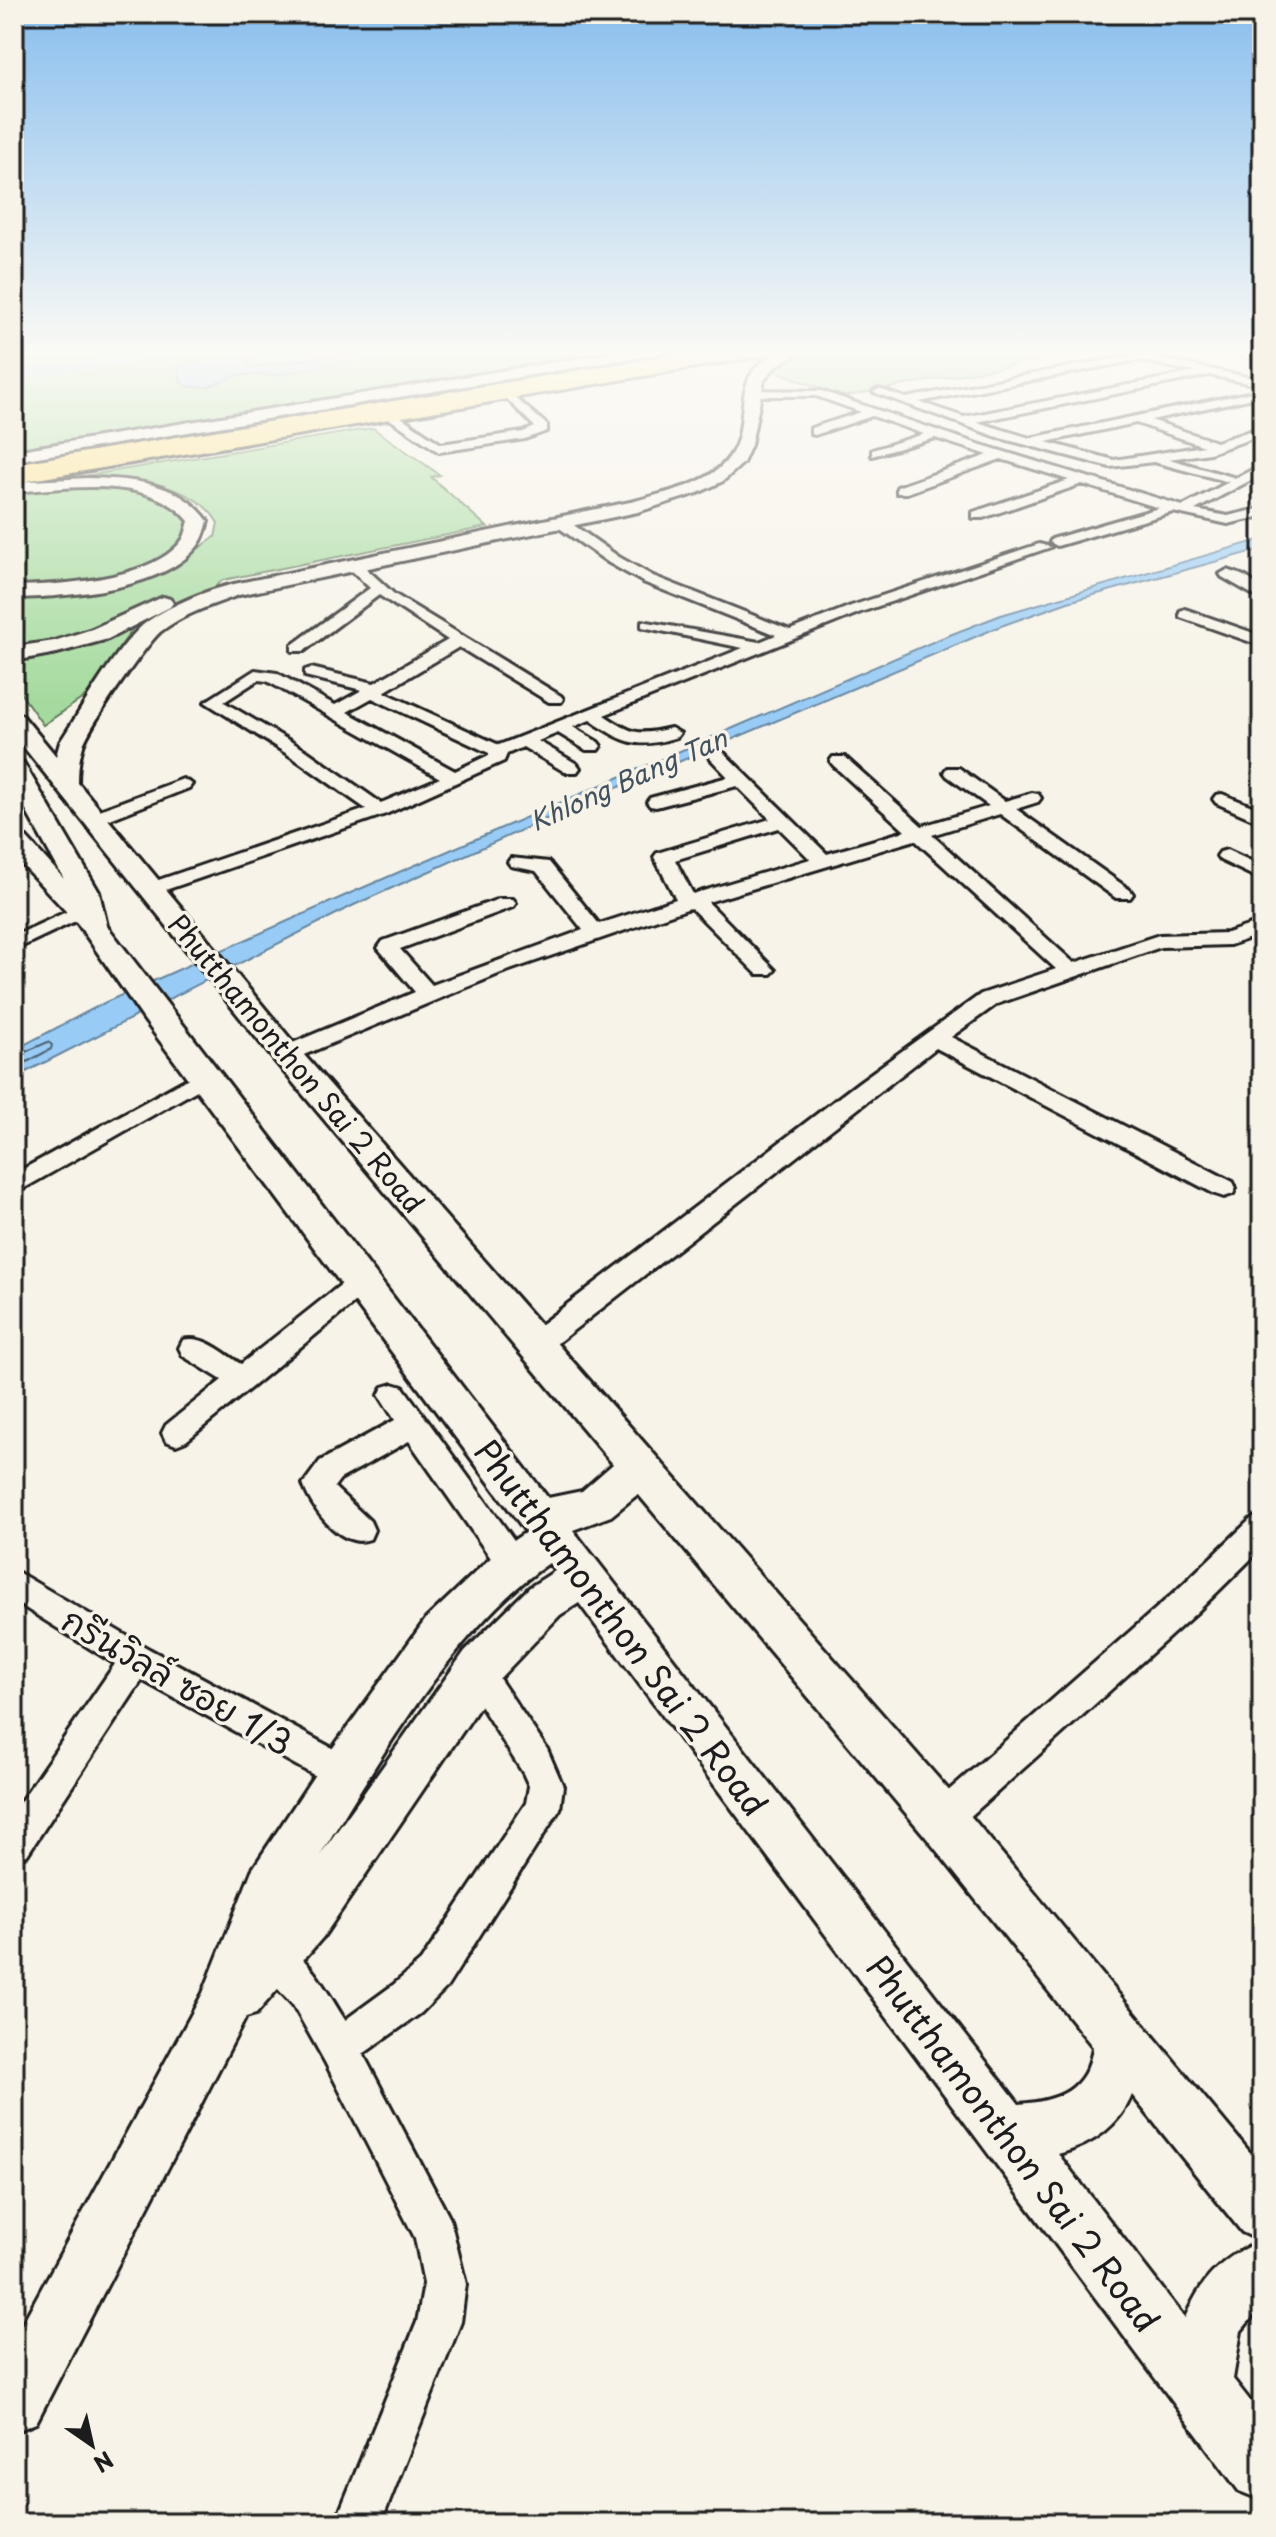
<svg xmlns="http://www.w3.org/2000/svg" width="1276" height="2537" viewBox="0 0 1276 2537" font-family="'Playpen Sans','Playpen Sans Thai',sans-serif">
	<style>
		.green { fill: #a4da9d; stroke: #607b5c; stroke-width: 2 }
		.water { fill: #98ccf6; stroke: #66869f; stroke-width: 2 }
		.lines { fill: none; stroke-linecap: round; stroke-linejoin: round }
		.shore { stroke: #4e6273; stroke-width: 2 }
		.river { fill: #98ccf6; fill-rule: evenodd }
		.street-casing { stroke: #1c1c1c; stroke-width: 6 }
		.secondary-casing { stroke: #1c1c1c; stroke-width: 6 }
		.primary-casing { stroke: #1c1c1c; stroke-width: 6 }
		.highway-casing { stroke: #1c1c1c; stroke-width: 6 }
		.street { fill: #f7f3e8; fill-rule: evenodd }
		.secondary { fill: #f7f3e8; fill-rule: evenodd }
		.primary { fill: #fddf80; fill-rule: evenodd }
		.highway { fill: #fddf80; fill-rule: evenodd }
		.labels { text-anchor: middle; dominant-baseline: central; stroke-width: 7; stroke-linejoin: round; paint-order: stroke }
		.far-water-label { font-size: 26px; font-style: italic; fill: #41515d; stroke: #f7f3e8 }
		.street-label { font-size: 28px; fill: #1c1c1c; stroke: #f7f3e8 }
		.near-street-label { font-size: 34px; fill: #1c1c1c; stroke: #f7f3e8 }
	</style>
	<rect width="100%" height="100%" fill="#f7f3e8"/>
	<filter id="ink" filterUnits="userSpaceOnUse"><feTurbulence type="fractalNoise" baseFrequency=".0125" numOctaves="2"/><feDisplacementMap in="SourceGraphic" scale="16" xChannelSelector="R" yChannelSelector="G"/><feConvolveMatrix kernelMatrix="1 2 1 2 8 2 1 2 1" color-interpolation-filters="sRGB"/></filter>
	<g filter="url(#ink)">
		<g class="green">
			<polygon points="14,350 640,350 14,450"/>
			<path d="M820,350H1007L1033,361L842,397L773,370C788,357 802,353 820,350Z"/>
			<path d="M373,428L440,475L431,477L487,527L223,580L211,590L138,621L86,696L43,725L14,684V492C55,489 149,475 179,510C183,514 186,521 189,526L172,552L153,563L121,573L135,580L174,566L215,537L218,523C189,473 105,480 55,481Z"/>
		</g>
		<g class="water">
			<polygon points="280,350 384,350 392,354 388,360 377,363 347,362 275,375 237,375 208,387 189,387 181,382 178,365"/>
			<polygon points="1262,539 1262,549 1068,602 1001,626 593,798 354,905 14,1078 14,1050 106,1002 353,892 942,638 1001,615"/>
		</g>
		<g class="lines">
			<g class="shore">
				<polyline points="253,350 248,363 252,367 347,354 375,354 383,350"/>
				<polyline points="14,1057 48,1042 52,1045 51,1049 14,1069"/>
			</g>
			<polygon class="river" points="153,350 202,350 193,355 14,379 14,369"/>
			<defs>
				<g id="street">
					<polygon points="1236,350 1262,355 1262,362 1236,354"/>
					<path d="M1138,354L1262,380V386L1209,375L977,422L1030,438L1262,390V396L1151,420L1216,442L1262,427V435L1210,453L1169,459L1236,478L1262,465V474L1195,510L1228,516L1262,508V516L1228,524L1173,512L1057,546L1050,542L1052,539L1159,508L1082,484L983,518H973V512L1069,480L1001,459L907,493H897V487L988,455L935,438L872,456V450L924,434L872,416L815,435L811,434V428L861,412L816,396H752L746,393L752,390L821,391L975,443L1183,506L1229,482L1154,462L1110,467L1000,438L873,392L879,389L906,398ZM1138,360L1195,372L964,417L919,402ZM1136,423L1204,446L1114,460L1046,442Z"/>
					<polygon points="512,395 547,425 547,431 525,439 439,452 388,418 398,415 441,444 523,432 535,427 508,400 508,396"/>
					<path d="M555,519H565L619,557L653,576L790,630L851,606L1039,544L1051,547L861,612L604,715C633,734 637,736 671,728L680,733L677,737C637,750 624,743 590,720L573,727L598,742L601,746L598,750H586L558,733L538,741L577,764L580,768L577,772H565L523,747L507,754L504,761L386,814L151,895L144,893L141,889L144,885L366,809L295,759L205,702L255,670L277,673L335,705L362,690L305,676V670L311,668L374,683L448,640L379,595L304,651H292V645L370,588L349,568V562H359L394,594L561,696L563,699L561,702H549L459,647L384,692L499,745L743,648L642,627V621L759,642L776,635L643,582L609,563L555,525ZM258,680L267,681L440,778L381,803L307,751L224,702ZM372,698L489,753V755L455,771L347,712Z"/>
					<path d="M1227,570C1244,575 1262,582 1262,600L1222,577L1220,574Z"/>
					<polygon points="1185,609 1262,636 1262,646 1180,617 1180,611"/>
					<path d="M715,749L721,750L827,854L905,831L833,765L830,761L833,757H845L922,826L989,806L947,776L944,772L947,768H959L1005,801L1032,793L1038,794L1041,798L1038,802L1016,809L1130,890L1133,894L1130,898H1116L1000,814L932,835L1074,963L1159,935L1227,933L1262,921V934L1230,945L1161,947L997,1004L951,1037L1233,1182L1236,1188L1233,1194L1224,1197L1215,1194L936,1048L547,1351L537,1354L527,1351L523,1343L527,1335L859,1082L981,994L1056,969L915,840L708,902L771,966L775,970L771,974H757L691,908L687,909L501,973L294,1059H278L275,1054L278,1049L415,992L378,948L383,941L499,899H513L516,903L513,907L400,949L432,985L583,930L536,871L511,866L508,862L511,858L549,862L599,924L676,899L654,857L657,853L770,819L737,786L656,807L650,806L647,802L650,798L728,777L706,754ZM779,828L810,859L693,894L675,860Z"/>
					<polygon points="183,779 192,784 189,788 100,823 86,823 84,819 86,815"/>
					<polygon points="1222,794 1262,810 1262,823 1216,803 1213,799 1216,795"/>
					<polygon points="1227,850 1262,866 1262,880 1220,860 1217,856 1220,852"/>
					<polygon points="79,906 89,912 86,916 14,950 14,936"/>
					<polygon points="205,1069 213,1071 216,1076 213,1081 14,1194 14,1174"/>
					<path d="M362,1272L371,1275L375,1282L371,1289L186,1441L176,1445L166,1441L162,1433L166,1425L222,1380L183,1356L179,1348L183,1340C204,1334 224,1354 241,1364L353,1275Z"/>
					<path d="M393,1384L403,1387L524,1554L528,1564L524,1574L513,1578L502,1574L409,1441L340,1479L334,1487L370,1521L374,1530L370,1539C341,1550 311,1508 303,1484L320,1461L395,1420L379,1395L383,1387Z"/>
					<polygon points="1262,1515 1262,1548 1197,1612 954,1831 942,1837 930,1831 924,1819 930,1807 1175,1592 1251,1519"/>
					<polygon points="14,1570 149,1649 356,1761 361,1773 356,1785 344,1790 332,1785 142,1680 27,1855 14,1860 14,1811 115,1664 14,1601"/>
					<path d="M476,1658L488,1662L547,1749L563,1786L560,1809L447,1987L421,2013L363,2054L450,2219L466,2284L461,2322L381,2523H335L417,2322L424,2284L415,2238L325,2062L293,2005L259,1969L253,1956L259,1943L272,1937C306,1951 326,1990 345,2020L393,1985L421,1961L526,1803L529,1786L523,1773L460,1673L464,1662Z"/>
				</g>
				<g id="secondary">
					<polygon points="629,350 664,350 657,354 14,461 14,451"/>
					<path d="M783,350H804L776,366L764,380L751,445L743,463L723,481L698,493L638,512L239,595C212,605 183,614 160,632C145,646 89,726 83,746C79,758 78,770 78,783L297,1047L959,1802L1262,2167V2305L1241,2331L1233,2379L1262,2416V2500L1239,2491L579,1603L560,1615L497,1681L323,1937L256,2014L246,2017L36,2423L14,2432V2339L203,1993L252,1870L327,1756L426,1619L498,1551L526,1532L145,1021L78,924L14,856V832L23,834L64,879L14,789V760L23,762L26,767L99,892L107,926L548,1498L582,1491L613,1464L275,1061L14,735V713L22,715L56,756L60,742C82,709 118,643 148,621C173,604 205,591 234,584L635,501C665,492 711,485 730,456C755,420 724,373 783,350ZM638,1494L925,1836L1093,2047C1087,2091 1058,2101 1019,2104L573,1530L611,1516ZM549,1563L555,1571L530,1587L465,1651L320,1855C380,1759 455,1627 549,1563ZM1132,2095L1242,2232L1261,2241C1222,2257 1202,2278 1185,2318L1058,2154C1091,2145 1118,2128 1132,2095Z"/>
					<path d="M87,478C132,479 180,482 208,521C206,528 204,537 199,544C166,590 66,597 14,598V586C59,585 155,580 183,539C186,534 187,527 189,521C150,474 68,488 14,492V482Z"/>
					<polygon points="163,597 170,599 173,603 170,607 108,639 57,653 14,661 14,647 54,641 92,629"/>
				</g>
				<polygon id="primary" points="702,350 740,350 732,355 14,476 14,464"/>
				<polygon id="highway" points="734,350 776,350 767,355 14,483 14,471"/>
			</defs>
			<use href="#street" class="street-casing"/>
			<use href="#secondary" class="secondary-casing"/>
			<use href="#primary" class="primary-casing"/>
			<use href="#highway" class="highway-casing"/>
			<use href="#street" class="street"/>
			<use href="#secondary" class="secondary"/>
			<use href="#primary" class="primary"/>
			<use href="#highway" class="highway"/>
		</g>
	</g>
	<linearGradient id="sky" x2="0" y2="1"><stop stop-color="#88beee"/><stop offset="0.5" stop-color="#fbfaf5"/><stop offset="1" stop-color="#fbfaf5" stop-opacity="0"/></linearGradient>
	<rect width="1276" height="705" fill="url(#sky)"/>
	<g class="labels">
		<g class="far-water-label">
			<text transform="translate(628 779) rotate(-24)">Khlong Bang Tan</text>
		</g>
		<g class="street-label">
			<text transform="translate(297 1063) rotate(50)">Phutthamonthon Sai 2 Road</text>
		</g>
		<g class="near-street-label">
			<text transform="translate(622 1627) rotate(53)">Phutthamonthon Sai 2 Road</text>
			<text transform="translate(178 1680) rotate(30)">กรีนวิลล์ ซอย 1/3</text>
			<text transform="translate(1014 2143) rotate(53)">Phutthamonthon Sai 2 Road</text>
		</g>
	</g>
	<rect width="1276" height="2537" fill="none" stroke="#f7f3e8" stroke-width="48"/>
	<rect x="24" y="24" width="1228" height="2489" fill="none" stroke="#1c1c1c" stroke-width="3" filter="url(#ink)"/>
	<g transform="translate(92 2445) rotate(146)" stroke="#f7f3e8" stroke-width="6" paint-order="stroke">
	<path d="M0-6L14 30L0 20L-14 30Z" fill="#1c1c1c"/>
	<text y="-12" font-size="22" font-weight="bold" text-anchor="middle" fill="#1c1c1c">N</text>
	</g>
</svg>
